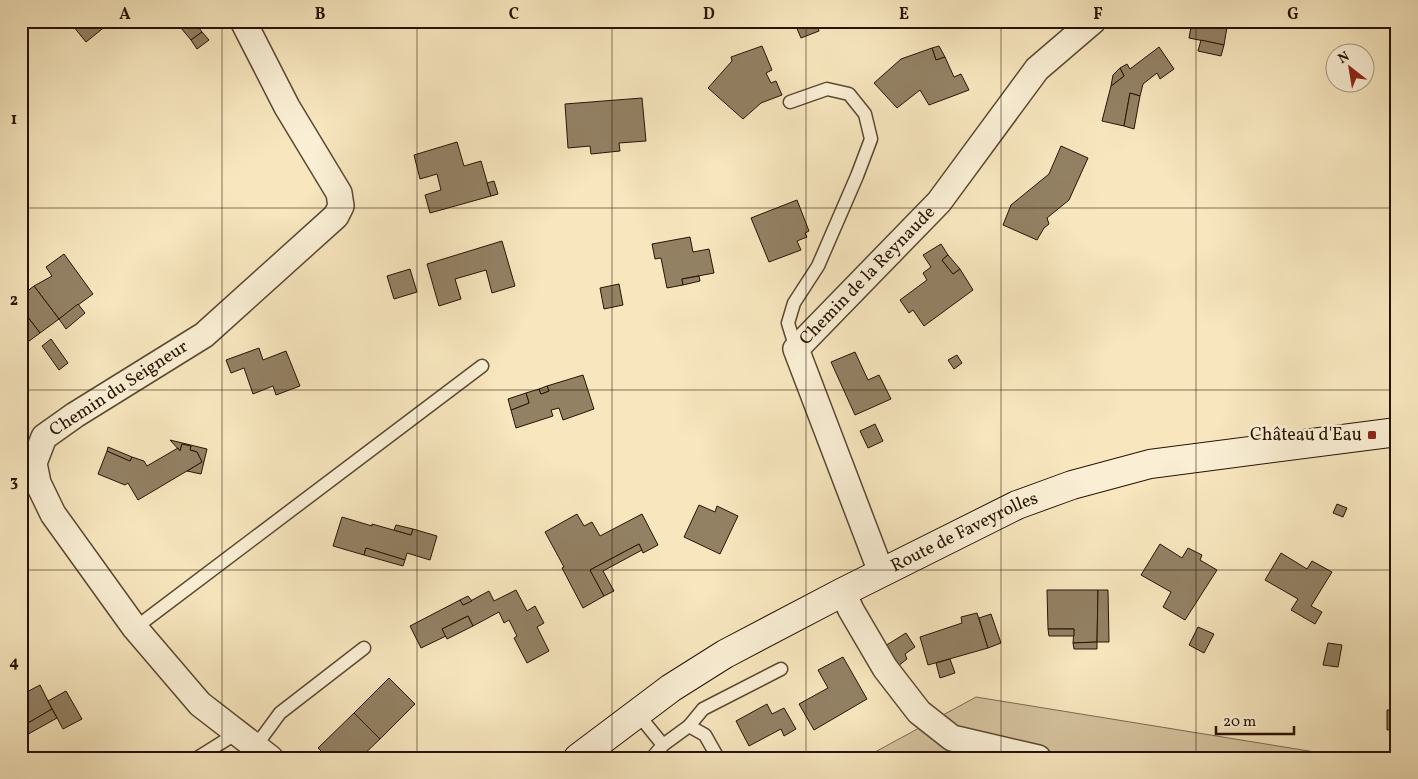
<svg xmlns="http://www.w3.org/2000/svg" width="1418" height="779" viewBox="0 0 1418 779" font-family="Vollkorn,serif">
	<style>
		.green { fill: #d4c29e; stroke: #7e6a50 }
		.building { fill: #938164; stroke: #271302 }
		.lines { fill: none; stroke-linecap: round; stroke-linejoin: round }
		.service-casing { stroke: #5b4831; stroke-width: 15 }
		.minor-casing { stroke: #5b4831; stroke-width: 28 }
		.secondary-casing { stroke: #271302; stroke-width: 30 }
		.service { stroke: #faefd5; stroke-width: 12 }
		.minor { stroke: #faefd5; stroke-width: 25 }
		.secondary { stroke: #faefd5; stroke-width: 28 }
		.grid { fill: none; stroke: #271302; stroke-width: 1; stroke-opacity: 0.55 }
		.poi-dot { fill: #8f2418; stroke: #faefd5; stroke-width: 2 }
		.labels { text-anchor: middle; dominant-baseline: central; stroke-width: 5; stroke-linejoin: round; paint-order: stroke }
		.street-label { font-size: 18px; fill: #271302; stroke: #faefd5 }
		.poi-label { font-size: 18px; fill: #271302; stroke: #faefd5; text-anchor: end }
		.neatline { fill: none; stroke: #271302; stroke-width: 2 }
		.grid-label { font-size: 16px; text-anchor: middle; font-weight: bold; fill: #271302 }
	</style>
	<rect width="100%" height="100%" fill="#f7e6be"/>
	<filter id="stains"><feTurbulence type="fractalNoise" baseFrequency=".004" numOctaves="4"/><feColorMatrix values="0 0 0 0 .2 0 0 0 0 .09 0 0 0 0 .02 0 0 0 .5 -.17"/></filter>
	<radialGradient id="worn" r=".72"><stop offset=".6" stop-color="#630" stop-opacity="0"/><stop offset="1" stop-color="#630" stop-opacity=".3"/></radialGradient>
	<polygon class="green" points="976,697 1352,758 864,758"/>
	<g class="building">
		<polygon points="69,21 112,21 86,42"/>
		<polygon points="177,21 194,21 202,32 191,40 176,22"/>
		<polygon points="803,21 816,21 819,31 801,38 795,24"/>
		<polygon points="1192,21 1228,21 1224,45 1189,38"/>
		<polygon points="202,32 209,40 197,49 191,40"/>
		<polygon points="1201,40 1224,45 1221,56 1198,51"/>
		<polygon points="762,46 772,70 766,73 771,83 776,81 782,95 761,103 743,119 708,88 732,61 731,57"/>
		<polygon points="939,46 945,57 936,60 932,48"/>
		<polygon points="1159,47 1174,69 1160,79 1157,73 1143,84 1140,96 1130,93 1124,126 1102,121 1111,86 1124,76 1120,68 1127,64 1130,69"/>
		<polygon points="932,48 936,60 945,57 954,77 961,74 969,90 929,105 920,90 897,108 874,83 901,59"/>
		<polygon points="21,58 26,60 21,70"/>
		<polygon points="1120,68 1124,76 1111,86 1113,75"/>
		<polygon points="1130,93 1140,96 1134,129 1124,126"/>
		<polygon points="642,98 646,141 619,143 620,151 591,154 590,146 568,148 565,104"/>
		<polygon points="457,142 464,166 481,161 491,196 430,213 425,195 441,190 437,174 420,179 414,155"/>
		<polygon points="1061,146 1088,158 1069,200 1047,218 1049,224 1044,228 1037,240 1003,225 1011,205 1049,174"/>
		<polygon points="494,181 498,194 491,196 487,183"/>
		<polygon points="797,200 809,231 805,233 807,237 797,241 801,250 769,262 751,218"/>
		<polygon points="690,237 693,252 709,249 714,273 682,279 683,285 667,288 661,258 655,259 652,244"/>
		<polygon points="502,241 515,286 492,293 486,270 455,279 461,299 439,306 427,264"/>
		<polygon points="941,244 948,255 942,260 953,274 960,269 973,290 924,326 913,310 909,313 900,300 927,280 923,273 931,267 923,255"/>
		<polygon points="64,254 93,294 59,319 34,286 52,276 46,267"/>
		<polygon points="948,255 960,269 953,274 942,260"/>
		<polygon points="410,269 417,292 394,299 387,276"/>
		<polygon points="699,276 700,281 683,285 682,279"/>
		<polygon points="619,284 623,305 604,309 600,288"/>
		<polygon points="34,286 59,319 40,333 21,308 21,296"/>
		<polygon points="78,304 85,313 66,329 59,319"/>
		<polygon points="21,308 40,333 21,347"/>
		<polygon points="51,339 68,363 59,370 42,346"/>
		<polygon points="259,348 263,360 286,351 300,386 276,395 273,386 253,394 244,368 231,373 226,360"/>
		<polygon points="855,352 868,380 879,375 891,399 855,415 831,362"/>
		<polygon points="957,355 962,363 954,369 948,360"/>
		<polygon points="583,375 594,409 563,420 559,408 551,410 553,416 516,428 511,410 529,403 526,393 539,389 541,394 549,391 547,386"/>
		<polygon points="547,386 549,391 541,394 539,389"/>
		<polygon points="526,393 529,403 511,410 508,399"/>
		<polygon points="875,424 883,441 868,448 860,431"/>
		<polygon points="170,440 207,449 201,474 187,471 202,462 197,452 190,450 191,446 182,444 180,451"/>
		<polygon points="182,444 191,446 190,450 197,452 202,462 138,500 128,483 125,485 98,474 107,451 130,461 132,457 144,461 147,466 178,448 180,451"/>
		<polygon points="108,447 132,457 130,461 107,451"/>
		<polygon points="1337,504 1347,508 1343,517 1333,513"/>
		<polygon points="699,505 715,512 717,506 738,516 720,554 684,537"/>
		<polygon points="577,514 584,526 592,522 600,536 642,514 658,545 643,553 639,544 590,570 604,596 583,608 562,568 564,567 545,532"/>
		<polygon points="342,517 372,526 372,524 411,535 413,529 437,536 430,560 407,553 405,560 366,548 364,555 333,546"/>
		<polygon points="396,525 413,529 411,535 394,530"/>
		<polygon points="639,544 642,550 603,571 614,591 604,596 590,570"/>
		<polygon points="1160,544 1182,558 1188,548 1202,555 1200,560 1217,570 1185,620 1163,607 1171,592 1141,575"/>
		<polygon points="366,548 405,560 403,566 364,555"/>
		<polygon points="1281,553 1307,569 1312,561 1332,572 1311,606 1322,612 1315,624 1291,610 1298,599 1265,580"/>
		<polygon points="516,590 527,611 535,606 544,623 537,627 549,651 527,663 514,638 517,636 509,620 504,623 499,612 473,626 468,616 442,629 446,636 421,648 410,626 460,600 463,605 489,591 494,601"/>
		<polygon points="1047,590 1098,590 1097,642 1073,643 1074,629 1048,629"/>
		<polygon points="1098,590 1108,590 1109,642 1097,642"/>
		<polygon points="468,596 472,601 463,605 460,600"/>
		<polygon points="977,613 988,648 928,665 920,637 962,623 961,617"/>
		<polygon points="991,614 1001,643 988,648 979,618"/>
		<polygon points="468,616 473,626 447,639 442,629"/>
		<polygon points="1198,627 1214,634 1204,653 1189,645"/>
		<polygon points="1048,629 1074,629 1074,636 1049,636"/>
		<polygon points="906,633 915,647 905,654 907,659 898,666 885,646"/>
		<polygon points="1097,642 1097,649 1074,649 1073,643"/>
		<polygon points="1328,643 1342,645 1338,667 1323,665"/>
		<polygon points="843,657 867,699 814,730 799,704 828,688 818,670"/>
		<polygon points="950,659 955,673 940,678 936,663"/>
		<polygon points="389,678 415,704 380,739 354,713"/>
		<polygon points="40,685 52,709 21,727 21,695"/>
		<polygon points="66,691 82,719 63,729 48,701"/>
		<polygon points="767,704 772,714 784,708 796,729 784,736 781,729 749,746 736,721"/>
		<polygon points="52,709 57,718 23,737 21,733 21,727"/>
		<polygon points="1387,710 1397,710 1397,729 1387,730"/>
		<polygon points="354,713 380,739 360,758 328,758 318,748"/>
		<polygon points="23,737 27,744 21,747 21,738"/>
		<polygon points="905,752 919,752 931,758 894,758"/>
	</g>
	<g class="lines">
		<defs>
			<g id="service">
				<polyline points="790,102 827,89 849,94 865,114 871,139 857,176 818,266 794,303 788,323 796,349"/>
				<polyline points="135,628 482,366"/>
				<polyline points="637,713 663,745 689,726 705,735 718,758"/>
				<polyline points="689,726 703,709 781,669"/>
				<polyline points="255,747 280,713 364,648"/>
				<polyline points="197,758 237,733"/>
				<polyline points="652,758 663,745"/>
			</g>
			<g id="minor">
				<polyline points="243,21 287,107 339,193 341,206 336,216 204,335 75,415 44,437 34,463 38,483 53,514 135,628 200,704 270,758"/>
				<path id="s1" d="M881,572L796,349L939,202L1037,69L1093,21"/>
				<polyline points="843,592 851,610 885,668 919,712 952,738 1038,758"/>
			</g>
			<g id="secondary">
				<path id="s2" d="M578,758L671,688L725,654L843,592L1017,505L1072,485L1150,464L1397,432"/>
			</g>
		</defs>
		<use href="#service" class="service-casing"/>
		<use href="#minor" class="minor-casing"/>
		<use href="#secondary" class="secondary-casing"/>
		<use href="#service" class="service"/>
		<use href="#minor" class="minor"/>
		<use href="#secondary" class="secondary"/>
	</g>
	<path class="grid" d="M222,21V758M417,21V758M612,21V758M806,21V758M1001,21V758M1196,21V758M21,208H1397M21,390H1397M21,570H1397"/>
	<rect class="poi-dot" x="1367" y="430" width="10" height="10" rx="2.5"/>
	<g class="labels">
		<g class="street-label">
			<text stroke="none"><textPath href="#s1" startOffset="341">Chemin de la Reynaude</textPath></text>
			<text transform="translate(119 389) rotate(-33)">Chemin du Seigneur</text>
			<text stroke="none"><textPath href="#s2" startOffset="449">Route de Faveyrolles</textPath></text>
		</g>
		<g class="poi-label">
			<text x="1362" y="435">Château d'Eau</text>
		</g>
	</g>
	<rect width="1418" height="779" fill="none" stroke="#f7e6be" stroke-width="55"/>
	<g transform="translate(1350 68) rotate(329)"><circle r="24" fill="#faefd5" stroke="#a69781"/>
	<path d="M0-4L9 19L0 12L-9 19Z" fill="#8f2418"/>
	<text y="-8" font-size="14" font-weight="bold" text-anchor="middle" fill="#271302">N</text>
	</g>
	<path d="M1216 726v8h78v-8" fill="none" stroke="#271302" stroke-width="2.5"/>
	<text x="1223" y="726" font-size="15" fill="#271302" stroke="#faefd5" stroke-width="4" paint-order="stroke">20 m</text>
	<rect x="28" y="28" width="1362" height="724" class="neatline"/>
	<g class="grid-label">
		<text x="125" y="19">A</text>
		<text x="320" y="19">B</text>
		<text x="514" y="19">C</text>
		<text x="709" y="19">D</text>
		<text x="904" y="19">E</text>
		<text x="1098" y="19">F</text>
		<text x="1293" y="19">G</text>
		<text x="14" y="124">1</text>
		<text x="14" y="305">2</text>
		<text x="14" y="486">3</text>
		<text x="14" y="667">4</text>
	</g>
	<rect width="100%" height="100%" filter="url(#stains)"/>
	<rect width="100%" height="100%" fill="url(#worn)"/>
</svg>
